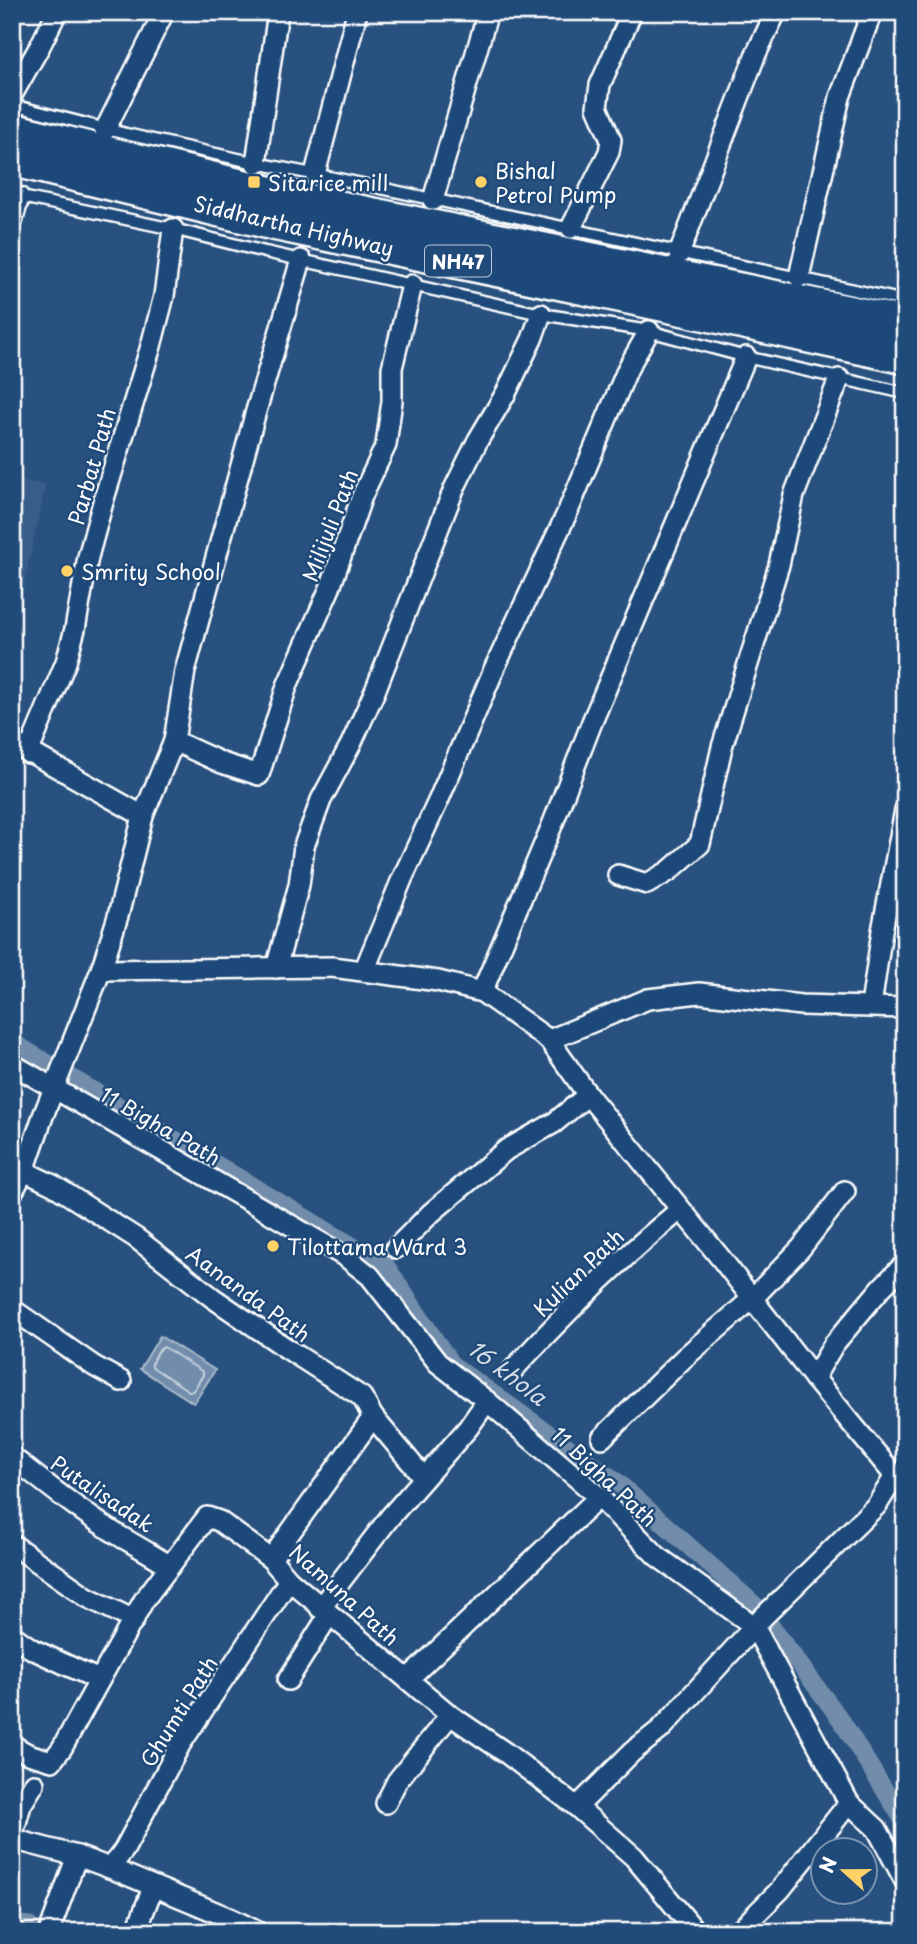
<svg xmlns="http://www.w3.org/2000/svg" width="917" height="1944" viewBox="0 0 917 1944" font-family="'Playpen Sans',sans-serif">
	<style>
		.built { fill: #375d88 }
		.water { fill: #718dab; stroke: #aabbcd; stroke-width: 2 }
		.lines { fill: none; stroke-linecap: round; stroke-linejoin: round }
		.shore { stroke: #c6d1dd; stroke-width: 2 }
		.canal { stroke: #718dab; stroke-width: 18 }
		.lane-casing { stroke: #fff; stroke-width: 15 }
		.street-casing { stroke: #fff; stroke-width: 24 }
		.highway-casing { stroke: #fff; stroke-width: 38 }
		.lane { stroke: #1f4a7a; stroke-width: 10 }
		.street { stroke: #1f4a7a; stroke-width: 19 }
		.highway { stroke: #1f4a7a; stroke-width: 33 }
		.poi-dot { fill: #ffd166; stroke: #1f4a7a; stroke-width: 2.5 }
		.labels { text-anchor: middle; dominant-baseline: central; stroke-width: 5; stroke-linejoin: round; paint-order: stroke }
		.shield { fill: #1f4a7a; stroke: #bcc9d7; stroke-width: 2 }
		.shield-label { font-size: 19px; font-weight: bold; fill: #fff }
		.poi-label { font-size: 21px; fill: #fff; stroke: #1f4a7a; text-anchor: start }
		.street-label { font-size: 21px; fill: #fff; stroke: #1f4a7a }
		.water-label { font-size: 23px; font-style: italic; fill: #d4dde6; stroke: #1f4a7a }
	</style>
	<rect width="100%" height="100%" fill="#28517f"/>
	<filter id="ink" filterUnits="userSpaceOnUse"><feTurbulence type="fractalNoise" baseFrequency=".0143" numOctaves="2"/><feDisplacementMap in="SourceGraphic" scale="14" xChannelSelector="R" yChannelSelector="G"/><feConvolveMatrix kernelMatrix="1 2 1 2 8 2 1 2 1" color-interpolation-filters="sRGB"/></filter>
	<g filter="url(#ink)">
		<polygon class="built" points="12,479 46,485 12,637"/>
		<polygon class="water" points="160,1336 215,1370 194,1403 140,1369"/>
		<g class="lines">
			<path class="shore" d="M164,1347L203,1372V1375L193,1391H189L152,1367C151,1361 158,1349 164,1347Z"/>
			<g class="canal">
				<polyline points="12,1042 386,1266 451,1364 616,1481 757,1607 841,1720 905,1823"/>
				<polyline points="12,1925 28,1925 35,1932"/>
			</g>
			<defs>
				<g id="lane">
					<polyline points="12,105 126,134 256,163 339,179 905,301"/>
					<polyline points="17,196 173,229 265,252 541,314 649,331 746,357 905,393"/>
				</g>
				<g id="street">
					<polyline points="12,95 40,46 57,12"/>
					<polyline points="105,130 164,12"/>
					<polyline points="256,163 278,12"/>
					<polyline points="315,174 357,12"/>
					<polyline points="433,200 488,12"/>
					<polyline points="12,222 19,197"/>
					<polyline points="571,228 609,152 611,140 597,107 600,85 632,12"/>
					<polyline points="679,254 755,56 776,12"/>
					<polyline points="799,277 840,97 872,12"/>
					<polyline points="174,741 222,763 259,775 287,686 330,588 362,496 386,445 392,401 392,368 412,285"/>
					<polyline points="12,742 143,816"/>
					<polyline points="28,753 66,662 75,629 88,557 103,502 151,346 164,296 173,229"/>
					<polyline points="618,875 647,884 669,871 700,844 722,747 779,565 794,495 839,379"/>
					<polyline points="276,968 299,885 304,846 321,800 351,744 375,691 454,489 478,440 506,393 532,339 541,314"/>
					<polyline points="101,970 332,967 438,981 482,992 549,1040 588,1095 723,1261 814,1378 895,1476 905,1482"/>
					<polyline points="364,971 402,879 439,799 495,667 568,511 628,368 649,331"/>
					<polyline points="482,992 553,823 592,722 746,357"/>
					<polyline points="871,1006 882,931 905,810"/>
					<polyline points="549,1040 648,999 699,993 801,1005 905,1008"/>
					<polyline points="12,1064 346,1257 370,1276 438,1363 487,1401 599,1497 657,1556 754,1626 849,1803 877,1829 905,1881"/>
					<polyline points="24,1171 53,1185 136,1238 213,1298 289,1350 362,1397 373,1417 424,1478"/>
					<polyline points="12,1193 24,1171 43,1116 101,970 118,916 143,816 174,741 185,671 256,411 301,260"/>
					<polyline points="396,1248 431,1213 506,1150 554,1123 588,1095"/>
					<polyline points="12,1309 94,1366 121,1381"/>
					<path d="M511,1372C564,1314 620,1259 680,1210"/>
					<polyline points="814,1378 834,1344 882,1287 905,1264"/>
					<polyline points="602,1438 684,1358 753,1298 801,1248 845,1191"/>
					<path d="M12,1457C46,1484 81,1512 118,1535C135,1545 153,1555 170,1566"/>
					<polyline points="12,1544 87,1597 134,1620"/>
					<polyline points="271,1559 373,1417"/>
					<polyline points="320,1608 390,1517 468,1428 487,1401"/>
					<polyline points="12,1635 32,1649 99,1680"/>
					<polyline points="408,1679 599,1497"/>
					<polyline points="288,1680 329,1615"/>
					<polyline points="12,1745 28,1754 52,1761 62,1748 144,1600 207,1517 219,1521 271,1559 289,1580 450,1715 506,1753 577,1807 634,1857 696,1932"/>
					<polyline points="386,1803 397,1781 450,1715"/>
					<polyline points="577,1807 632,1752 661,1729 763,1617 877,1505 895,1476"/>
					<polyline points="12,1837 21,1805 34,1784"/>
					<polyline points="12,1839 77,1856 110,1868 232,1919 258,1932"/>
					<polyline points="110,1868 124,1850 180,1745 289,1580"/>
					<polyline points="49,1932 77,1856"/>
					<polyline points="136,1932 153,1887"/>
					<polyline points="738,1932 780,1890 849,1803"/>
				</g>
				<g id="highway">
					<polyline points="12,130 281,196 905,324"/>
					<polyline points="12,159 273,223 662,304 905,357"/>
				</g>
			</defs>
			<use href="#lane" class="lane-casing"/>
			<use href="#street" class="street-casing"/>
			<use href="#highway" class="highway-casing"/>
			<use href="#lane" class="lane"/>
			<use href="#street" class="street"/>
			<use href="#highway" class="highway"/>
		</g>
	</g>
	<g class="poi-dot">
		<rect x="247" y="175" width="14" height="14" rx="3.5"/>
		<circle cx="481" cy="182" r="7"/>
		<circle cx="67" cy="571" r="7"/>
		<circle cx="273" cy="1246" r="7"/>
	</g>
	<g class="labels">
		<rect class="shield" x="425" y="245.5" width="66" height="31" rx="5"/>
		<g class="shield-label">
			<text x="458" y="261">NH47</text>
		</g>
		<g class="poi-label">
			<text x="495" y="170">Bishal<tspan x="495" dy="24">Petrol Pump</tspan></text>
			<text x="268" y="182">Sitarice mill</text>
			<text x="81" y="571">Smrity School</text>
			<text x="287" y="1246">Tilottama Ward 3</text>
		</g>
		<g class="street-label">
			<text transform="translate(294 225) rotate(13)">Siddhartha Highway</text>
			<text transform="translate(91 466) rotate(-74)">Parbat Path</text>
			<text transform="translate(329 525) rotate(-69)">Milijuli Path</text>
			<text transform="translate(161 1125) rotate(30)">11 Bigha Path</text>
			<text transform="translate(578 1272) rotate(-44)">Kulian Path</text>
			<text transform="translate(249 1293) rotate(36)">Aananda Path</text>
			<text transform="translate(605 1476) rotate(43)">11 Bigha Path</text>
			<text transform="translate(103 1493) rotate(34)">Putalisadak</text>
			<text transform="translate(345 1594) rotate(42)">Namuna Path</text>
			<text transform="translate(178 1711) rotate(-58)">Ghumti Path</text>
		</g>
		<g class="water-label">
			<text transform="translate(508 1372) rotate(37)">16 khola</text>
		</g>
	</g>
	<rect width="917" height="1944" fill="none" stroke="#1f4a7a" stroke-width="42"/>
	<rect x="21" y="21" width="875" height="1902" fill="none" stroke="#fff" stroke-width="2.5" filter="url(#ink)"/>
	<g transform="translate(844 1871) rotate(291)"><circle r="33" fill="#1f4a7a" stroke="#7992af" stroke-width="2"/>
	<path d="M0-5L12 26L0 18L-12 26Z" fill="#ffd166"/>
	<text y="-10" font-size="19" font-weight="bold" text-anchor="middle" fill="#ffffff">N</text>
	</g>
</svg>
